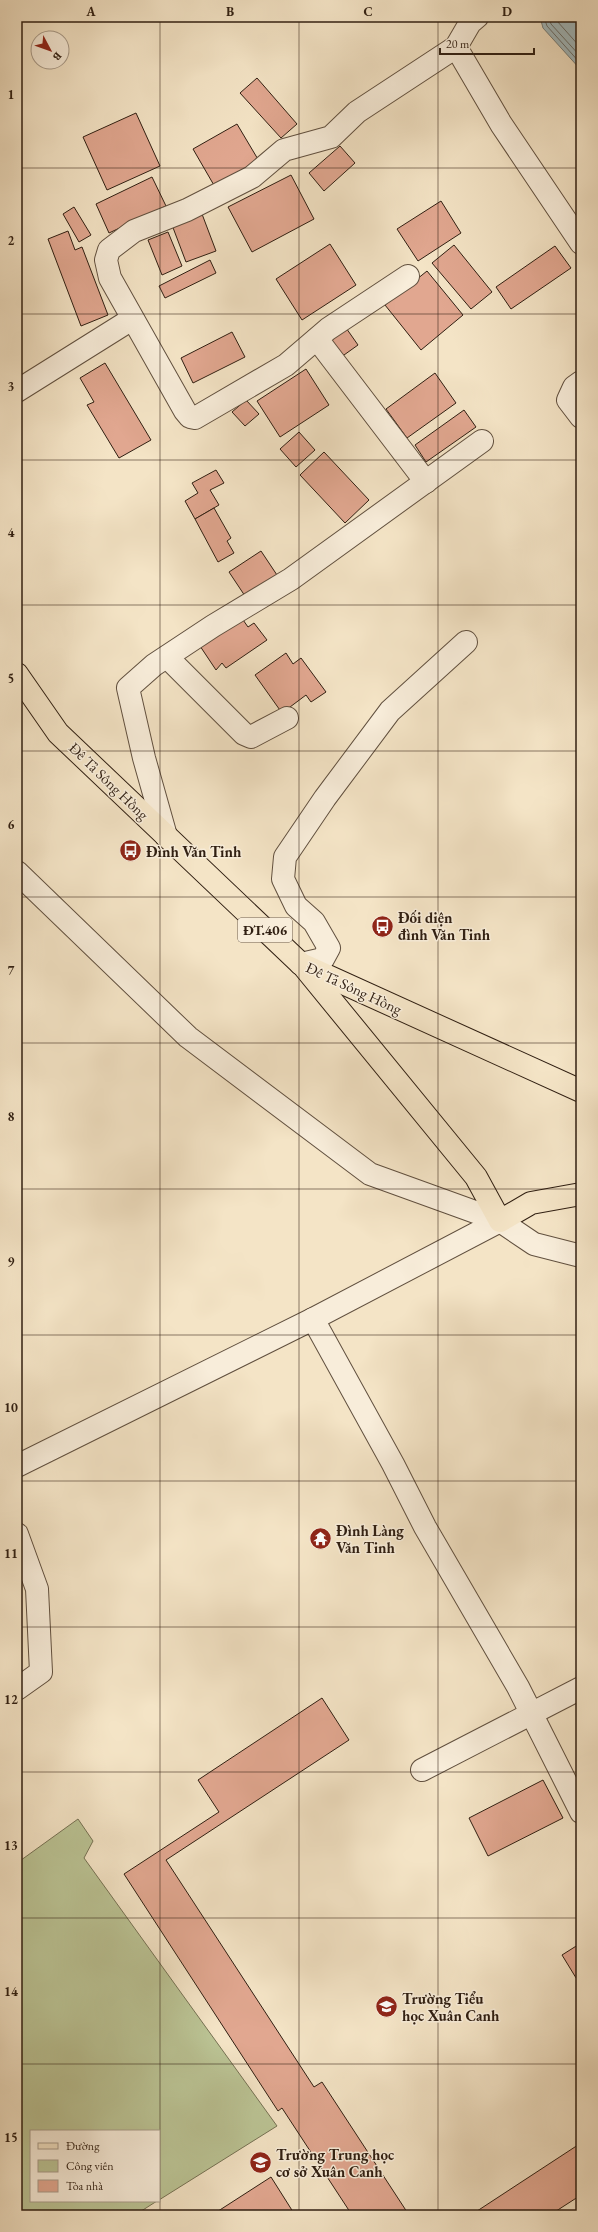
<svg xmlns="http://www.w3.org/2000/svg" width="598" height="2232" viewBox="0 0 598 2232" font-family="'EB Garamond',serif">
	<style>
		.green { fill: #bbc495; stroke: #767254 }
		.water { fill: #a2bbc0; stroke: #747d7a }
		.lines { fill: none; stroke-linecap: round; stroke-linejoin: round }
		.shore { stroke: #696d69; stroke-width: 1 }
		.building { fill: #e1a790; stroke: #301f12 }
		.minor-casing { stroke: #61503f; stroke-width: 24 }
		.primary-casing { stroke: #301f12; stroke-width: 24 }
		.minor { stroke: #f8edda; stroke-width: 22 }
		.primary { stroke: #f4e4c6; stroke-width: 22 }
		.grid { fill: none; stroke: #301f12; stroke-width: 1; stroke-opacity: 0.55 }
		.labels { text-anchor: middle; dominant-baseline: central; stroke-width: 3; stroke-linejoin: round; paint-order: stroke }
		.shield { fill: #f8edda; stroke: #6c5d4e; stroke-width: 1 }
		.shield-label { font-size: 14px; font-weight: bold; fill: #301f12 }
		.street-label { font-size: 15px; fill: #301f12; stroke: #f8edda }
		.poi-label { font-size: 15px; font-weight: bold; fill: #301f12; stroke: #f8edda; text-anchor: start }
		.neatline { fill: none; stroke: #301f12; stroke-width: 1.5 }
		.grid-label { font-size: 13px; text-anchor: middle; font-weight: bold; fill: #301f12 }
	</style>
	<rect width="100%" height="100%" fill="#f4e4c6"/>
	<filter id="stains"><feTurbulence type="fractalNoise" baseFrequency=".005" numOctaves="4"/><feColorMatrix values="0 0 0 0 .2 0 0 0 0 .09 0 0 0 0 .02 0 0 0 .5 -.17"/></filter>
	<radialGradient id="worn" r=".72"><stop offset=".6" stop-color="#630" stop-opacity="0"/><stop offset="1" stop-color="#630" stop-opacity=".3"/></radialGradient>
	<polygon class="green" points="78,1819 93,1841 84,1858 277,2126 159,2200 159,2131 31,2131 31,2201 157,2201 135,2215 17,2215 17,1863"/>
	<polygon class="water" points="540,17 581,17 581,70 543,28"/>
	<g class="lines">
		<g class="shore">
			<polyline points="544,17 547,26 581,64"/>
			<polyline points="549,17 551,24 581,57"/>
			<polyline points="556,17 557,21 581,48"/>
		</g>
	</g>
	<g class="building">
		<polygon points="257,78 297,124 281,138 240,93"/>
		<polygon points="136,113 160,166 107,190 83,137"/>
		<polygon points="237,124 259,161 215,187 193,149"/>
		<polygon points="340,146 355,163 324,191 309,173"/>
		<polygon points="291,175 314,219 252,252 228,207"/>
		<polygon points="152,177 166,206 109,233 96,204"/>
		<polygon points="441,201 461,233 418,261 397,229"/>
		<polygon points="74,207 91,235 79,242 63,214"/>
		<polygon points="202,214 216,251 186,262 172,225"/>
		<polygon points="68,231 75,250 82,247 108,315 81,326 48,239"/>
		<polygon points="168,232 182,266 162,275 148,240"/>
		<polygon points="330,244 356,285 302,320 276,279"/>
		<polygon points="454,245 492,292 471,309 432,263"/>
		<polygon points="555,246 571,268 511,309 496,287"/>
		<polygon points="210,260 216,273 165,298 159,286"/>
		<polygon points="427,271 463,315 421,350 385,305"/>
		<polygon points="344,325 358,345 337,360 322,339"/>
		<polygon points="232,332 245,357 193,383 181,358"/>
		<polygon points="105,363 151,440 119,458 87,405 94,402 80,378"/>
		<polygon points="306,369 329,405 280,437 257,401"/>
		<polygon points="435,373 456,403 407,438 386,409"/>
		<polygon points="246,400 259,414 245,426 232,412"/>
		<polygon points="464,410 476,427 426,462 415,445"/>
		<polygon points="299,432 315,450 296,467 280,449"/>
		<polygon points="324,452 369,500 345,523 300,475"/>
		<polygon points="216,470 224,483 210,490 219,505 195,519 185,501 198,493 192,483"/>
		<polygon points="214,508 231,538 227,541 234,553 218,562 195,519"/>
		<polygon points="261,551 281,581 245,596 229,572"/>
		<polygon points="241,617 248,627 254,623 267,640 226,668 222,663 216,670 200,646"/>
		<polygon points="286,653 293,664 301,658 326,692 311,702 306,695 282,713 255,675"/>
		<polygon points="322,1698 349,1740 166,1860 314,2087 322,2082 409,2215 352,2215 282,2108 278,2111 124,1874 219,1812 198,1780"/>
		<polygon points="543,1780 563,1818 488,1856 469,1818"/>
		<polygon points="581,1943 581,1986 562,1955"/>
		<polygon points="581,2143 581,2195 550,2215 471,2215"/>
		<polygon points="271,2177 295,2215 212,2215"/>
	</g>
	<g class="lines">
		<defs>
			<g id="minor">
				<polyline points="456,47 501,124 581,243"/>
				<polyline points="408,276 328,329 286,365 195,418 190,417 185,411 110,278 106,260 109,250 134,231 187,210 252,177 284,150 331,137 357,112 456,47 470,23 477,17"/>
				<polyline points="317,339 426,482"/>
				<polyline points="581,382 574,387 568,400 581,417"/>
				<polyline points="17,391 132,319"/>
				<polyline points="167,657 244,734 251,737 287,718"/>
				<polyline points="166,836 144,758 128,688 154,665 213,626 291,579 482,441"/>
				<polyline points="17,872 188,1037 370,1174 500,1221 534,1244 581,1256"/>
				<polyline points="301,964 323,959 329,948 314,922 296,906 283,879 285,857 325,798 390,711 466,642"/>
				<polyline points="313,1319 393,1464 425,1527 518,1687 581,1812"/>
				<polyline points="17,1466 313,1319 500,1221"/>
				<polyline points="17,1534 37,1589 41,1672 17,1689"/>
				<polyline points="422,1770 581,1688"/>
			</g>
			<g id="primary">
				<polyline points="17,674 58,733 301,964 581,1091"/>
				<polyline points="305,968 476,1177 500,1221 531,1203 581,1194"/>
			</g>
		</defs>
		<use href="#minor" class="minor-casing"/>
		<use href="#primary" class="primary-casing"/>
		<use href="#minor" class="minor"/>
		<use href="#primary" class="primary"/>
	</g>
	<path class="grid" d="M160,17V2215M299,17V2215M438,17V2215M17,168H581M17,314H581M17,460H581M17,605H581M17,751H581M17,897H581M17,1043H581M17,1189H581M17,1335H581M17,1481H581M17,1627H581M17,1772H581M17,1918H581M17,2064H581"/>
	<defs>
		<symbol id="bus-disc" viewBox="-11 -11 22 22"><circle r="9.5" fill="#8f2418" stroke="#f8edda"/><path d="M-5-6H5V4H4V6H2V4H-2V6H-4V4H-5ZM-3.5-4V0h7V-4ZM-3.5 1.2v1.5H-2V1.2ZM2 1.2v1.5H3.5V1.2Z" fill="#fff"/></symbol>
		<symbol id="temple-disc" viewBox="-11 -11 22 22"><circle r="9.5" fill="#8f2418" stroke="#f8edda"/><path d="M0-6L5-2H3V0L6.5 2.5H4V6H1.5V3h-3V6H-4V2.5H-6.5L-3 0V-2H-5Z" fill="#fff"/></symbol>
		<symbol id="school-disc" viewBox="-11 -11 22 22"><circle r="9.5" fill="#8f2418" stroke="#f8edda"/><path d="M0-5L7-2L0 1L-7-2ZM-4 1L0 2.5L4 1V4Q0 6-4 4Z" fill="#fff"/></symbol>
	</defs>
	<g fill-rule="evenodd">
		<use href="#bus-disc" x="118" y="838" width="25" height="25"/>
		<use href="#bus-disc" x="370" y="914" width="25" height="25"/>
		<use href="#temple-disc" x="308" y="1526" width="25" height="25"/>
		<use href="#school-disc" x="374" y="1994" width="25" height="25"/>
		<use href="#school-disc" x="248" y="2150" width="25" height="25"/>
	</g>
	<g class="labels">
		<rect class="shield" x="238" y="918" width="54" height="24" rx="3"/>
		<g class="shield-label">
			<text x="265" y="930">ĐT.406</text>
		</g>
		<g class="street-label">
			<text transform="translate(109 781) rotate(44)">Đê Tả Sông Hồng</text>
			<text transform="translate(354 988) rotate(25)">Đê Tả Sông Hồng</text>
		</g>
		<g class="poi-label">
			<text x="146" y="851">Đình Văn Tinh</text>
			<text x="398" y="917">Đối diện<tspan x="398" dy="17">đình Văn Tinh</tspan></text>
			<text x="336" y="1530">Đình Làng<tspan x="336" dy="17">Văn Tinh</tspan></text>
			<text x="402" y="1998">Trường Tiểu<tspan x="402" dy="17">học Xuân Canh</tspan></text>
			<text x="276" y="2154">Trường Trung học<tspan x="276" dy="17">cơ sở Xuân Canh</tspan></text>
		</g>
	</g>
	<rect width="598" height="2232" fill="none" stroke="#f4e4c6" stroke-width="44"/>
	<rect x="30" y="2130" width="130" height="72" fill="#f8edda" stroke="#a89b8a"/>
	<rect x="38" y="2143" width="20" height="6" fill="#f4e4c6" stroke="#a89b8a"/>
	<text x="66" y="2150" font-size="12" fill="#301f12">Đường</text>
	<rect x="38" y="2160" width="20" height="12" fill="#bbc495" stroke="#a89b8a"/>
	<text x="66" y="2170" font-size="12" fill="#301f12">Công viên</text>
	<rect x="38" y="2180" width="20" height="12" fill="#e1a790" stroke="#a89b8a"/>
	<text x="66" y="2190" font-size="12" fill="#301f12">Tòa nhà</text>
	<g transform="translate(50 50) rotate(131)"><circle r="19" fill="#f8edda" stroke="#a89b8a"/>
	<path d="M0-3L7 15L0 10L-7 15Z" fill="#8f2418"/>
	<text y="-6" font-size="11" font-weight="bold" text-anchor="middle" fill="#301f12">B</text>
	</g>
	<path d="M440 48v6h94v-6" fill="none" stroke="#301f12" stroke-width="2"/>
	<text x="446" y="48" font-size="12" fill="#301f12" stroke="#f8edda" stroke-width="3" paint-order="stroke">20 m</text>
	<rect x="22" y="22" width="554" height="2188" class="neatline"/>
	<g class="grid-label">
		<text x="91" y="16">A</text>
		<text x="230" y="16">B</text>
		<text x="368" y="16">C</text>
		<text x="507" y="16">D</text>
		<text x="11" y="99">1</text>
		<text x="11" y="245">2</text>
		<text x="11" y="391">3</text>
		<text x="11" y="537">4</text>
		<text x="11" y="683">5</text>
		<text x="11" y="829">6</text>
		<text x="11" y="975">7</text>
		<text x="11" y="1121">8</text>
		<text x="11" y="1266">9</text>
		<text x="11" y="1412">10</text>
		<text x="11" y="1558">11</text>
		<text x="11" y="1704">12</text>
		<text x="11" y="1850">13</text>
		<text x="11" y="1996">14</text>
		<text x="11" y="2142">15</text>
	</g>
	<rect width="100%" height="100%" filter="url(#stains)"/>
	<rect width="100%" height="100%" fill="url(#worn)"/>
</svg>
